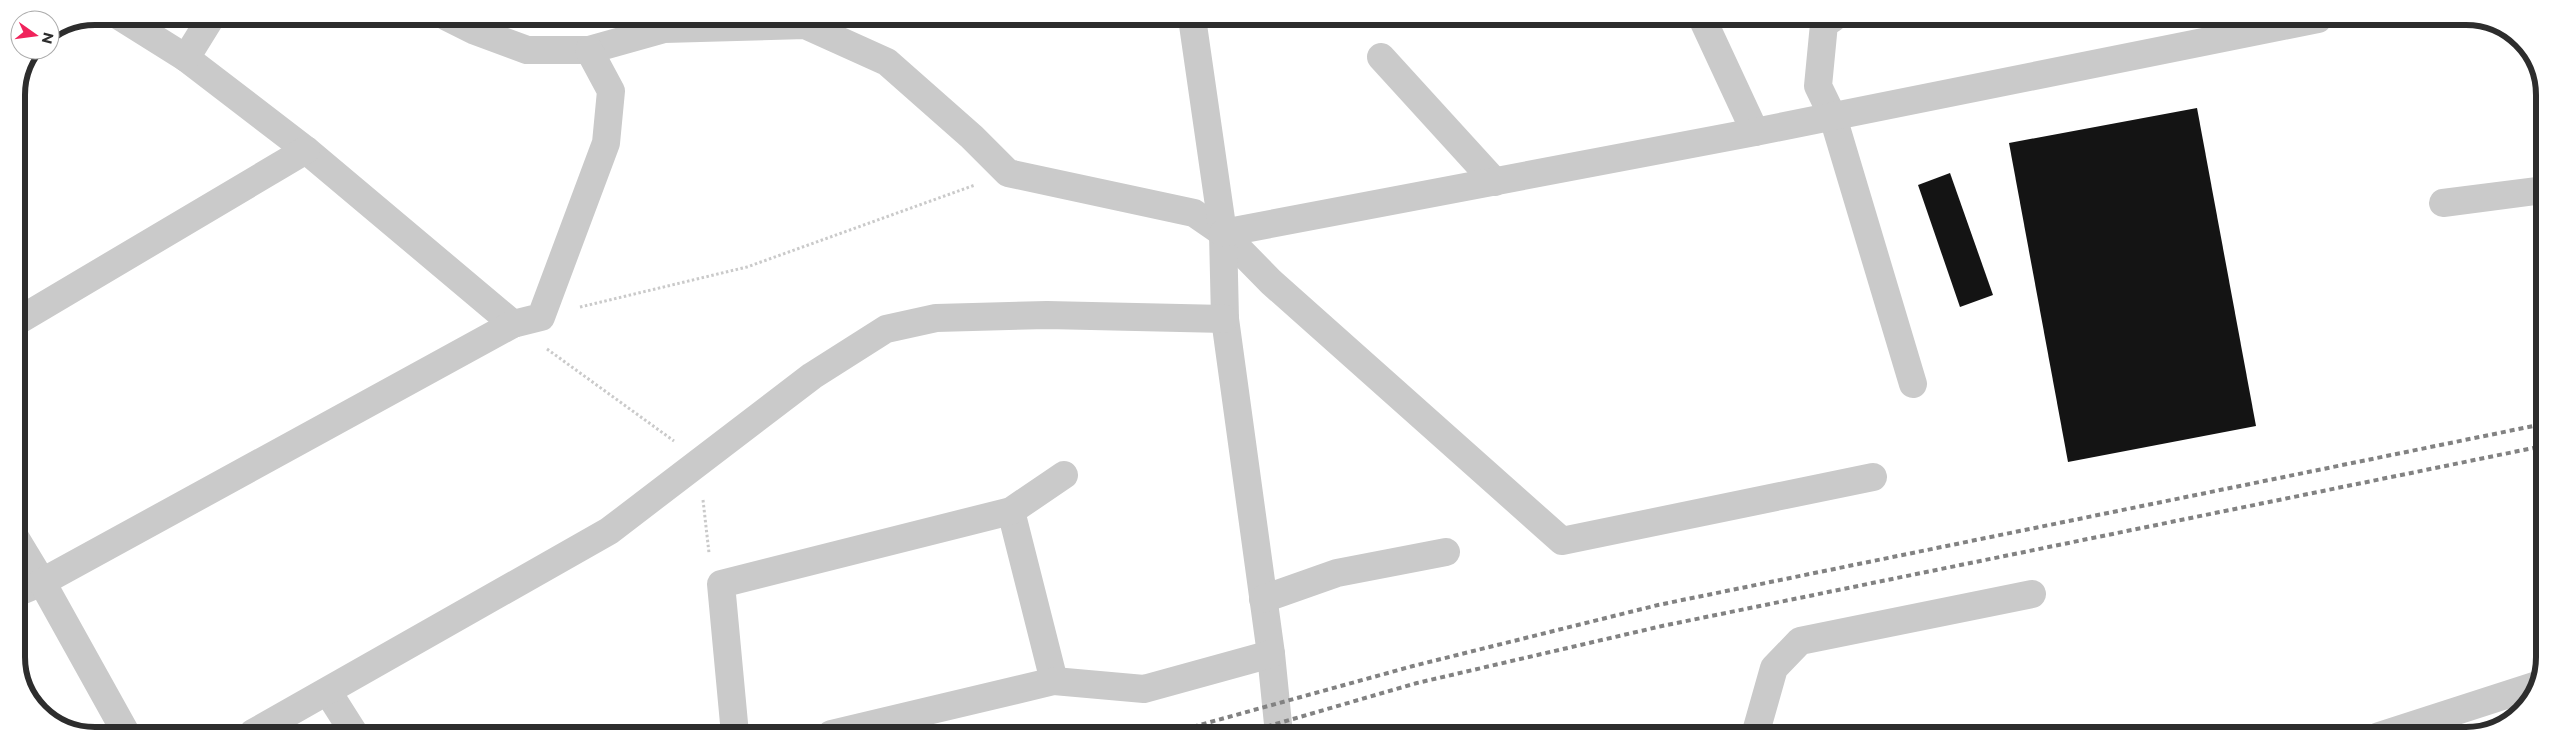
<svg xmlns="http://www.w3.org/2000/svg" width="2561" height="752" viewBox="0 0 2561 752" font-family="Montserrat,sans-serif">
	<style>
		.building { fill: #141414 }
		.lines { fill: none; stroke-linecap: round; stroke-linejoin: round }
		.path { stroke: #cacaca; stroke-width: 3; stroke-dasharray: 2.5 2.5; stroke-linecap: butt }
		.minor { stroke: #cacaca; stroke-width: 28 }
		.rail { stroke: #828282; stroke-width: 4; stroke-dasharray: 5 4; stroke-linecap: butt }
		.rim { fill: none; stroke: #2d2d2d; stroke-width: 6 }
	</style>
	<rect width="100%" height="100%" fill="#fff"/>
	<g class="building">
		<polygon points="2197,108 2256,426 2068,462 2009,143"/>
		<polygon points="1950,173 1993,295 1960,307 1918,185"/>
	</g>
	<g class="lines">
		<g class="path">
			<polyline points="580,307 747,267 975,185"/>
			<polyline points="547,349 674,441"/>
			<polyline points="703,500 709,553"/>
		</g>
		<g class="minor">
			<polyline points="119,16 186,58 306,150 513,324"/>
			<polyline points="447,17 473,30 527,50 589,50 664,29 805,25 887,62 972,137 1008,173 1194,213 1223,233 1271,282 1562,541 1873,477"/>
			<polyline points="1192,18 1223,233 1225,319 1271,654 1279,734"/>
			<polyline points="1702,18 1755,132"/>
			<polyline points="1833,18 1824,24 1818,86 1833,117 1913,384"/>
			<polyline points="1381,57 1495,182"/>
			<polyline points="186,58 212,16"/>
			<polyline points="2443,203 2544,190"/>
			<polyline points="1223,233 1755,132 2318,19"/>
			<polyline points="16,322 306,150"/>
			<polyline points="1011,511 1054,681"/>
			<polyline points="16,539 42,582 16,593"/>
			<polyline points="1263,599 1337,573 1446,552"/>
			<polyline points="328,692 354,733"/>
			<polyline points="126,733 42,582 513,324 541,317 606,143 611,91 589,50"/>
			<polyline points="253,733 609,531 812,376 886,329 936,318 1047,315 1225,319"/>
			<polyline points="735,734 721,584 1011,511 1064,475"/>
			<polyline points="831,734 1054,681 1144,689 1271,654"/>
			<polyline points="1755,735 1774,668 1800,641 2032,594"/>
			<polyline points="2379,736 2537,685"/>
		</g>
		<g class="rail">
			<polyline points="1167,734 1413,666 1658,605 2543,424"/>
			<polyline points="1241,734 1417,683 1662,626 2543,446"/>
		</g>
	</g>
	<path d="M0 0H2561V752H0ZM95 25H2466A70 70 0 0 1 2536 95V657A70 70 0 0 1 2466 727H95A70 70 0 0 1 25 657V95A70 70 0 0 1 95 25Z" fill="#fff" fill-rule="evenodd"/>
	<path class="rim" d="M95 25H2466A70 70 0 0 1 2536 95V657A70 70 0 0 1 2466 727H95A70 70 0 0 1 25 657V95A70 70 0 0 1 95 25Z"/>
	<g transform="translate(35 35) rotate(104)"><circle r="24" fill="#ffffff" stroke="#ababab"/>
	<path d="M0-4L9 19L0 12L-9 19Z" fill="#f0235b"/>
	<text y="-8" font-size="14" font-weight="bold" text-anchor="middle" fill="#2d2d2d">N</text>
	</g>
</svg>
